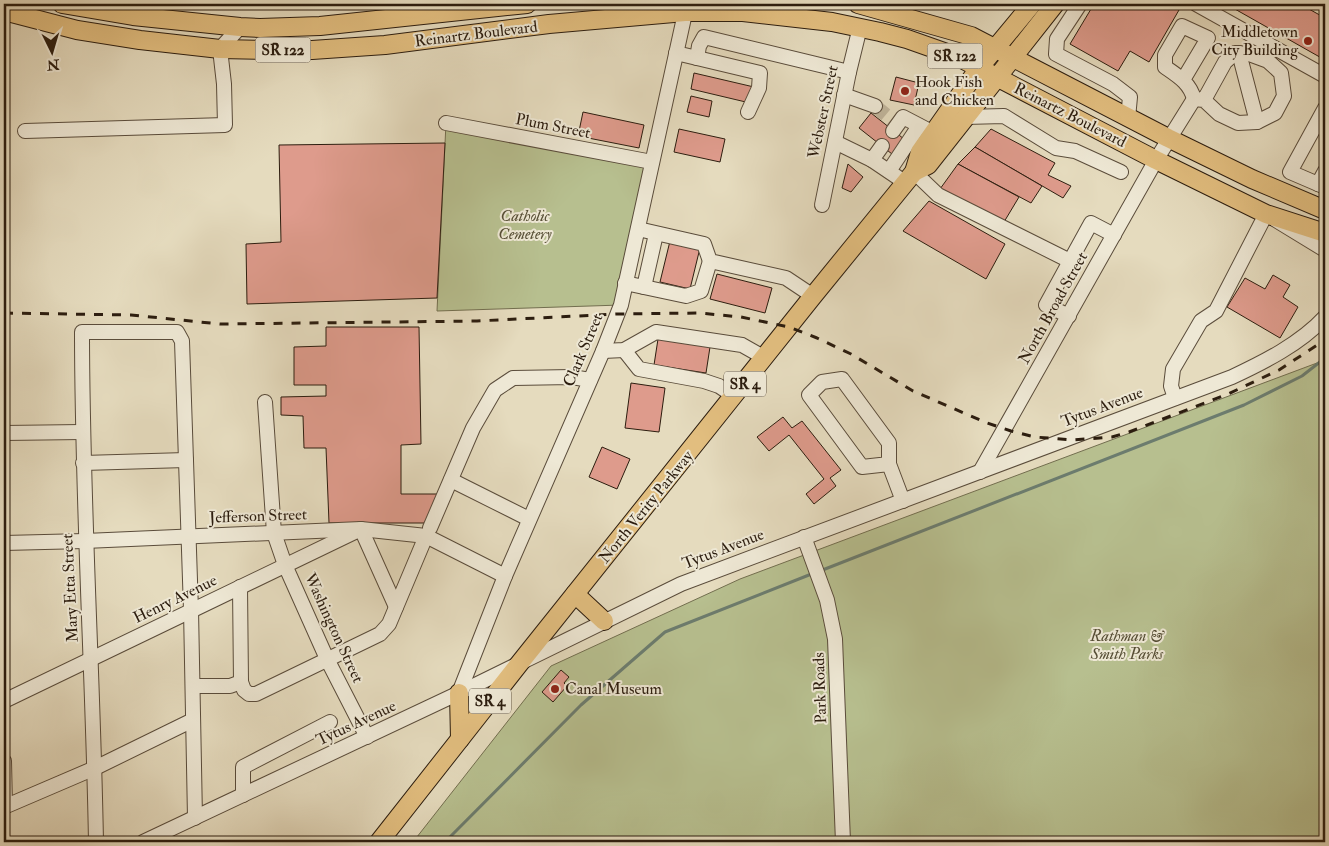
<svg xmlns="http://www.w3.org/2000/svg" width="1329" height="846" viewBox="0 0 1329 846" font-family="'IM FELL Double Pica',serif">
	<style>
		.green { fill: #b7bf8f; stroke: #726e4f }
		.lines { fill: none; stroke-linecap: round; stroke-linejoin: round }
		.stream { stroke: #6c7c6e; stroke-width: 3 }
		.building { fill: #de9b8c; stroke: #2c1d0f }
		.minor-tunnel { stroke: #c0b59b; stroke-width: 14; stroke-dasharray: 14 7; stroke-linecap: butt }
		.minor-casing { stroke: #5a4c3b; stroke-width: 16 }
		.major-casing { stroke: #2c1d0f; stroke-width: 20 }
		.minor { stroke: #eee8d5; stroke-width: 14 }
		.major { stroke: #e2be7f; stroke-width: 18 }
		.rail { stroke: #2c1d0f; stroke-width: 3; stroke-dasharray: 9 9; stroke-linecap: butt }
		.poi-dot { fill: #8f2418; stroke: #eee8d5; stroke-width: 2 }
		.labels { text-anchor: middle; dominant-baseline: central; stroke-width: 4; stroke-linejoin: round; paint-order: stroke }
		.shield { fill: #eee8d5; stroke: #665a4a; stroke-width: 1 }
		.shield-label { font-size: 15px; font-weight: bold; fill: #2c1d0f }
		.poi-label { font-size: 16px; fill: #2c1d0f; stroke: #eee8d5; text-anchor: start }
		.street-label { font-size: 16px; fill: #2c1d0f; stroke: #eee8d5 }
		.park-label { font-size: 16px; font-style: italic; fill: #564e35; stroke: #eee8d5 }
	</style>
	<rect width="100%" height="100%" fill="#e5dbbe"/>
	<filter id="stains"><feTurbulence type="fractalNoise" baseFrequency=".004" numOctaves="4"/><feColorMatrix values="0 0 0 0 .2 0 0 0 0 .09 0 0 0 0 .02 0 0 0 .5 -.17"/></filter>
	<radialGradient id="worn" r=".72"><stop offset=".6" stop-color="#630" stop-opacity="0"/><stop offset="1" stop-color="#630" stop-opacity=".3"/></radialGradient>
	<g class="green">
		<polygon points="446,123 652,162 621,305 437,311"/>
		<polygon points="1325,360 1325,842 413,842 551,666 740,579"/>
	</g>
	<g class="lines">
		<g class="stream">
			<polyline points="820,571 1244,405 1302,376 1325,358"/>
			<polyline points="445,842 581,705 665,632 814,573"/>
		</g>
	</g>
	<g class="building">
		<polygon points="1094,4 1168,4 1179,10 1149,62 1130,51 1118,71 1070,44"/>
		<polygon points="1226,4 1300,4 1325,18 1325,60"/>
		<polygon points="694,73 754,87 750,103 691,89"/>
		<polygon points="896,77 919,83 914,105 890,100"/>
		<polygon points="691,96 712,101 709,117 687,112"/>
		<polygon points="583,112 644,125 639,148 578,136"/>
		<polygon points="871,113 904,139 892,154 859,128"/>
		<polygon points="679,129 725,139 720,162 674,152"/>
		<polygon points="991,129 1055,163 1048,175 1071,186 1063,198 975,147"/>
		<polygon points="445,143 437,298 247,304 246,244 281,242 279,145"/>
		<polygon points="975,147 1042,186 1031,203 958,164"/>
		<polygon points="848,164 863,177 851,192 842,188"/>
		<polygon points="958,164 1019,197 1004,222 940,189"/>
		<polygon points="929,201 1005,244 986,279 903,231"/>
		<polygon points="670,241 700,248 690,289 660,282"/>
		<polygon points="717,274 772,288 765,313 710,299"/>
		<polygon points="1273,275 1290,285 1283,297 1298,307 1280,338 1227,307 1245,278 1265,289"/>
		<polygon points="326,327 419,327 421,444 401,445 401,494 440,494 427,523 329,523 326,448 304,448 303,416 281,415 281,397 326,396 326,385 294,385 294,347 326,346"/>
		<polygon points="658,339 710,347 706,373 654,365"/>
		<polygon points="631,383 665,388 659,432 625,428"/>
		<polygon points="783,417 792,428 802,421 841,470 830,478 836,486 814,504 806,494 824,479 789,435 769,451 757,437"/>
		<polygon points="602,447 630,459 617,489 589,477"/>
		<polygon points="561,670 569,677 564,683 567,686 553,702 542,692"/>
	</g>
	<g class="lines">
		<polyline class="minor-tunnel" points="875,106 893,121"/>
		<defs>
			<g id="minor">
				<polyline points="1080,4 1057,39 1056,54 1113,84 1130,97 1128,118"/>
				<polyline points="1196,4 1325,76"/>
				<polyline points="676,53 760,73 759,88 748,112"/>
				<polyline points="1239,53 1257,122"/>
				<polyline points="697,58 699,46 704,37 849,72"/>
				<path d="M1183,80L1208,38L1182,26L1165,55V67C1178,76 1190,83 1194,99"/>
				<polyline points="844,95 875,106"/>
				<polyline points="1194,99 1204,100 1225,62 1235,53 1249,54 1268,61 1281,73 1284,96 1275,113 1257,122 1238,123 1219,114 1204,100"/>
				<polyline points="1325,108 1290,172 1325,187"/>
				<polyline points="965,117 1004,116 1056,148 1075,151 1121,172"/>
				<polyline points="446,123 652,162"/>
				<polyline points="25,131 225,125 224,84 220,49 240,27"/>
				<polyline points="893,131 903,117 926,129"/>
				<polyline points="835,142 872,160"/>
				<polyline points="882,146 872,160 906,183"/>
				<polyline points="889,171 919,126"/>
				<polyline points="914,172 938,195 1070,261"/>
				<polyline points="1318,184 1325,171"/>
				<polyline points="822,205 849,72 860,27"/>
				<polyline points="638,229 704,244 710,261 786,278 813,296"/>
				<polyline points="625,283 686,296 701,291 710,261"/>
				<polyline points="644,287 656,234"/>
				<polyline points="1069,316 1046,305 1091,223 1114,235"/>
				<polyline points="624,350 639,369 704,381 719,386 734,396"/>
				<polyline points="603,351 624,350 656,332 742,345 765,358"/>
				<polyline points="1175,398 1171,386 1173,369 1201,321 1216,311 1266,214 1325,250"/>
				<polyline points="265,402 274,533 285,565 327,659 367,737"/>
				<polyline points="4,433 82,432"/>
				<polyline points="83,463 186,460"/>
				<polyline points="889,464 862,467 809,395 822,382 842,379 889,443 889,464 903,501"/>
				<polyline points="980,472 1156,160 1194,99"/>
				<polyline points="451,480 529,519"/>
				<polyline points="430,528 473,428 495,390 513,378 572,377 590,380"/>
				<polyline points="804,537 827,600 835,639 843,842"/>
				<polyline points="4,543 85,541 361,529 426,536 505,576"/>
				<polyline points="240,587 241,682 244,690 249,694 256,694 380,634 389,624 426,536"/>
				<polyline points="193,686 230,686 241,682"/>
				<polyline points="459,693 505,576 603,351 621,305 687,4"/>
				<polyline points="4,701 361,529 396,607"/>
				<polyline points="4,761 5,806"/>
				<polyline points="243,795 243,767 330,722"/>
				<polyline points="4,807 95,768 193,720"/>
				<path d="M96,842C93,672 82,502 82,332H177L182,341L191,610L195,818"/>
				<path d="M143,842L459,693L681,584L1232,377C1264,362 1300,344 1325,317"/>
			</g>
			<g id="major">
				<polyline points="62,4 133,16 240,27 260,28 320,26 527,4"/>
				<polyline points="858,4 971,36 1168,138 1252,179 1325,210"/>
				<polyline points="4,11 77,30 140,40 220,49 276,50 312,50 385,45 549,24 685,12 743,12 832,22 880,32 907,39 958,57 1156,160 1266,214 1325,233"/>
				<polyline points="914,172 920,152 979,68 1032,4"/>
				<polyline points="575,594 604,621"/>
				<polyline points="459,693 460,739"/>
				<polyline points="379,842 519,664 813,296 914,172 928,165 1055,4"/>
			</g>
		</defs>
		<use href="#minor" class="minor-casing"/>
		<use href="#major" class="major-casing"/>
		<use href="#minor" class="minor"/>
		<use href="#major" class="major"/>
		<polyline class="rail" points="4,313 131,315 220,324 477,321 617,314 699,313 741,317 789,327 817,338 851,354 913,391 987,423 1011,431 1035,437 1072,440 1112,437 1129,432 1228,394 1279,370 1325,340"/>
	</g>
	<g class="poi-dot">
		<circle cx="1308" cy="41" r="5"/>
		<circle cx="905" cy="91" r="5"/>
		<circle cx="555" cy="689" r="5"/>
	</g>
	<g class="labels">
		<g class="shield">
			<rect x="255.5" y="37.5" width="55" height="25" rx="4"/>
			<rect x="927.5" y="43.5" width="55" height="25" rx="4"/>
			<rect x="724" y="371.5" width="42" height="25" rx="4"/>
			<rect x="469" y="688.5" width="42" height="25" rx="4"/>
		</g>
		<g class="shield-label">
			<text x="283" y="50">SR 122</text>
			<text x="955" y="56">SR 122</text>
			<text x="745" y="384">SR 4</text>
			<text x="490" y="701">SR 4</text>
		</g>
		<g class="poi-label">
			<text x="1298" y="32" text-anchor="end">Middletown<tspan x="1298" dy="18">City Building</tspan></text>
			<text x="915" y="82">Hook Fish<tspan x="915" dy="18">and Chicken</tspan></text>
			<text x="565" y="689">Canal Museum</text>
		</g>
		<g class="street-label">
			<text transform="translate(476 34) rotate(-7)">Reinartz Boulevard</text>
			<text transform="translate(823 112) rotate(-78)">Webster Street</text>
			<text transform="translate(1070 115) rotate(27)">Reinartz Boulevard</text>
			<text transform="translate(553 126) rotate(11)">Plum Street</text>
			<text transform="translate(1053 308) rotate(-61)">North Broad Street</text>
			<text transform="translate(583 350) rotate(-67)">Clark Street</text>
			<text transform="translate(1102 407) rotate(-21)">Tytus Avenue</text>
			<text transform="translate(646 507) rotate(-51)">North Verity Parkway</text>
			<text transform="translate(258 516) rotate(-2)">Jefferson Street</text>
			<text transform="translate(723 549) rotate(-21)">Tytus Avenue</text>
			<text transform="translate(70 588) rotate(-93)">Mary Etta Street</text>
			<text transform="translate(175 599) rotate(-26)">Henry Avenue</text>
			<text transform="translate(334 628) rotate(65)">Washington Street</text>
			<text transform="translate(820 688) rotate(-92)">Park Roads</text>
			<text transform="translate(356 723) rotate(-25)">Tytus Avenue</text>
		</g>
		<g class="park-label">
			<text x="525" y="216">Catholic<tspan x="525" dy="18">Cemetery</tspan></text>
			<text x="1127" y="636">Rathman &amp;<tspan x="1127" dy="18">Smith Parks</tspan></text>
		</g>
	</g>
	<rect width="1329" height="846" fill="none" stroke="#e5dbbe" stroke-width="20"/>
	<rect x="5" y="5" width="1319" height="836" fill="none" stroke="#2c1d0f" stroke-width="2.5"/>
	<rect x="10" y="10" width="1309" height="826" fill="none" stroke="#2c1d0f"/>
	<g transform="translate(52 52) rotate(175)" stroke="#eee8d5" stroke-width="4" paint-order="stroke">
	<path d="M0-4L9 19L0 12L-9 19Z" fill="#2c1d0f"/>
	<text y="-8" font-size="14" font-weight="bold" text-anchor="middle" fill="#2c1d0f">N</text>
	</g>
	<rect width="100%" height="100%" filter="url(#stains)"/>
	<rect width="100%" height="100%" fill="url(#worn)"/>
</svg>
